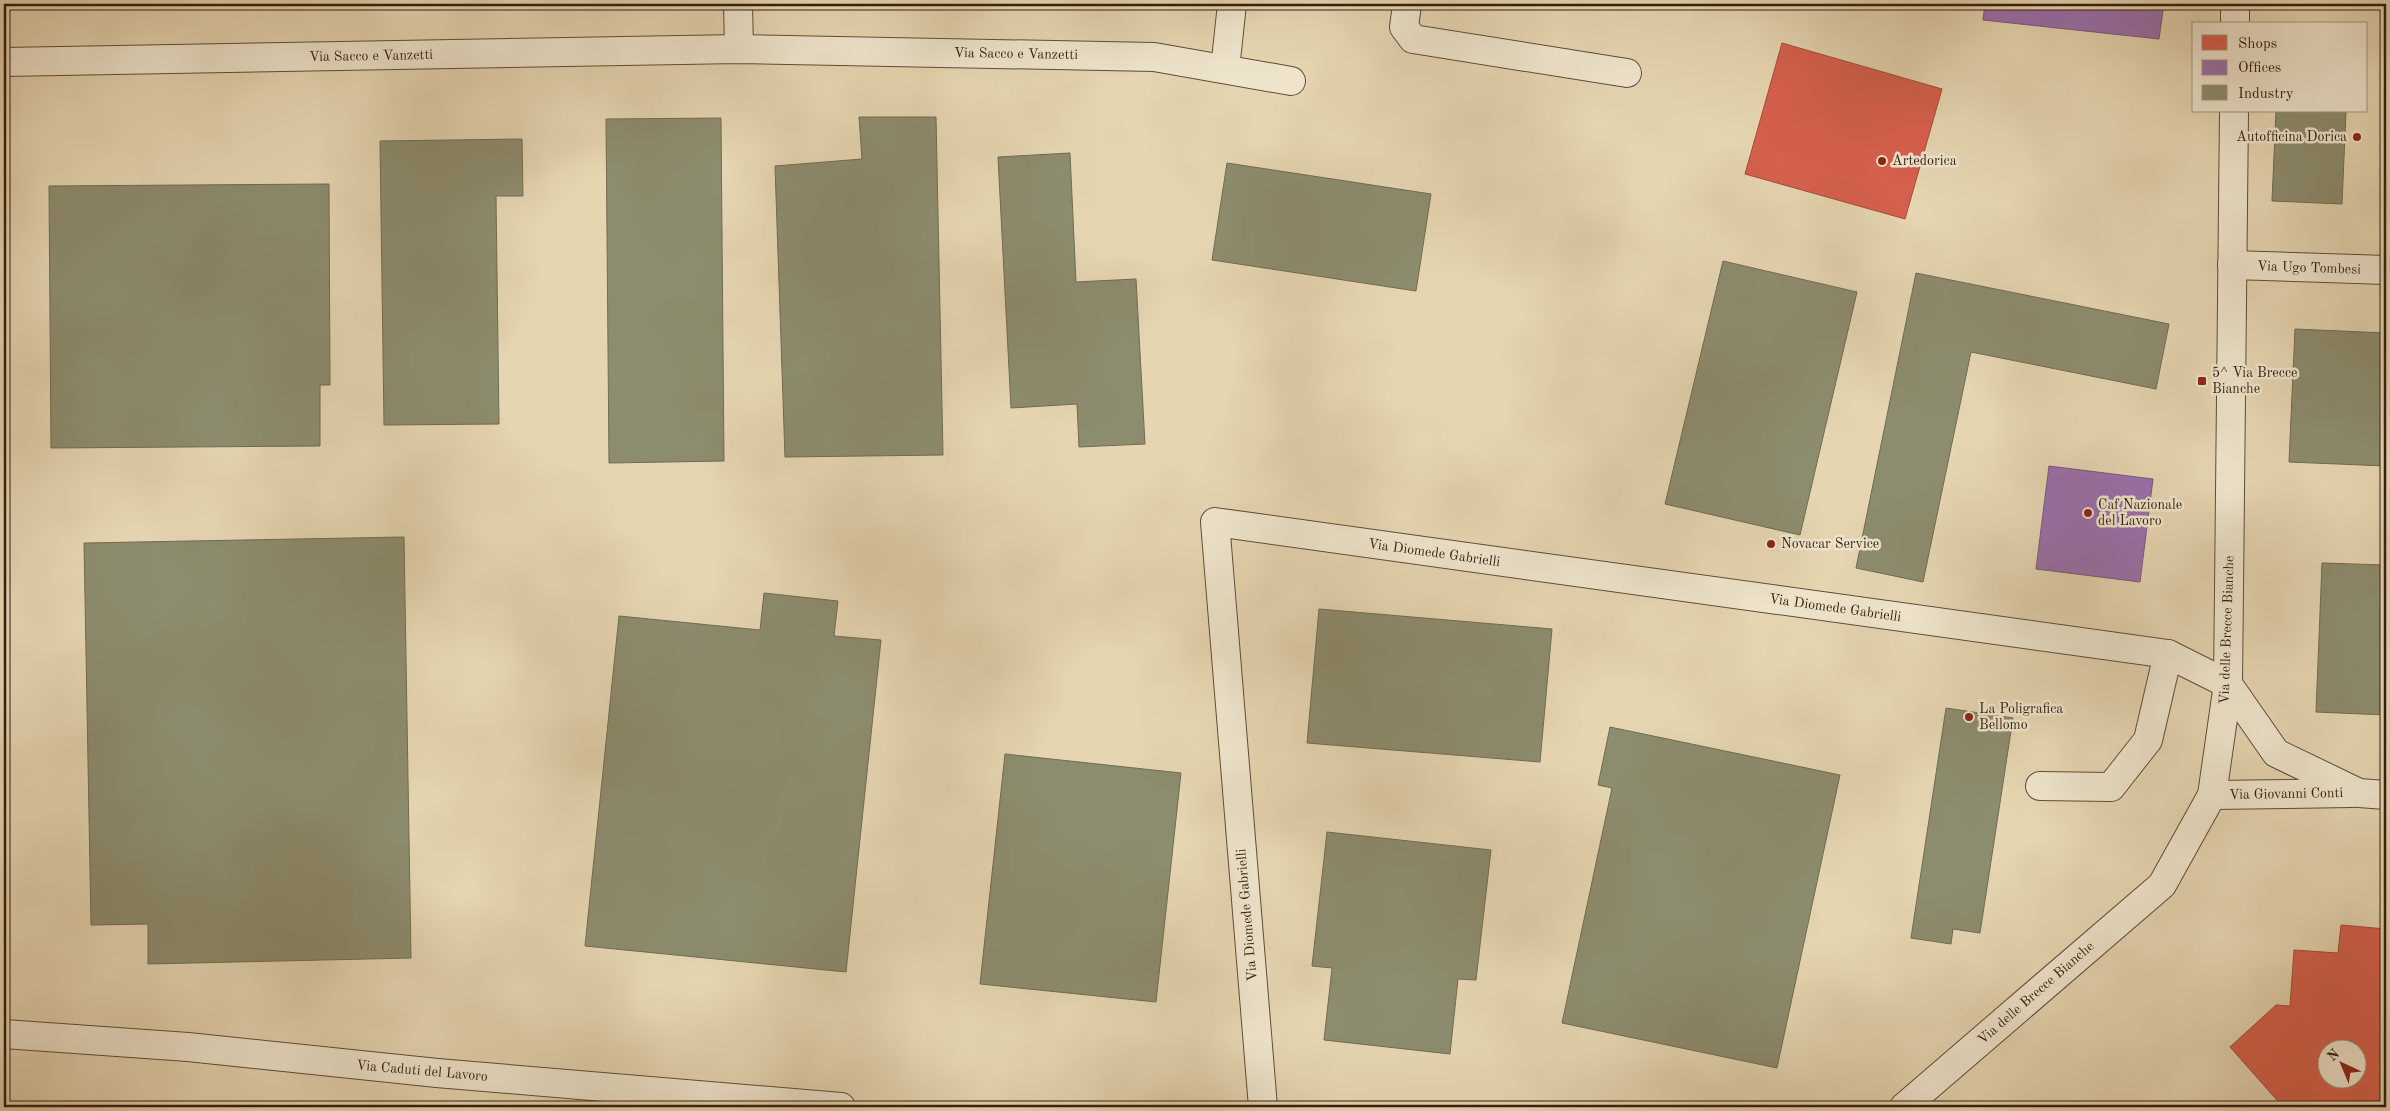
<svg xmlns="http://www.w3.org/2000/svg" width="2390" height="1111" viewBox="0 0 2390 1111" font-family="'Old Standard TT',serif">
	<style>
		.shops { fill: #d6604d; stroke: #a54c3a; fill-rule: evenodd }
		.offices { fill: #9970ab; stroke: #7b577c }
		.industry { fill: #8c8c6e; stroke: #726b52 }
		.lines { fill: none; stroke-linecap: round; stroke-linejoin: round }
		.minor-casing { stroke: #604c38; stroke-width: 30 }
		.minor { stroke: #eee4cc; stroke-width: 28 }
		.poi-dot { fill: #8f2418; stroke: #eee4cc; stroke-width: 2 }
		.labels { text-anchor: middle; dominant-baseline: central; stroke-width: 5; stroke-linejoin: round; paint-order: stroke }
		.street-label { font-size: 14px; fill: #341e0f; stroke: #eee4cc }
		.poi-label { font-size: 14px; fill: #341e0f; stroke: #eee4cc; text-anchor: start }
	</style>
	<rect width="100%" height="100%" fill="#e5d5b1"/>
	<filter id="stains"><feTurbulence type="fractalNoise" baseFrequency=".004" numOctaves="4"/><feColorMatrix values="0 0 0 0 .2 0 0 0 0 .09 0 0 0 0 .02 0 0 0 .5 -.17"/></filter>
	<radialGradient id="worn" r=".72"><stop offset=".6" stop-color="#630" stop-opacity="0"/><stop offset="1" stop-color="#630" stop-opacity=".3"/></radialGradient>
	<g class="shops">
		<polygon points="1782,43 1942,89 1905,219 1745,174"/>
		<path d="M2341,925L2386,929V1107H2283L2230,1047L2276,1005L2290,1006L2294,950L2338,953ZM2328,1048H2358V1078H2328Z"/>
	</g>
	<g class="offices">
		<polygon points="1985,4 2164,4 2159,39 1983,20"/>
		<polygon points="2049,466 2153,479 2140,582 2036,569"/>
	</g>
	<g class="industry">
		<polygon points="2276,111 2346,111 2342,204 2272,201"/>
		<polygon points="859,117 936,117 943,455 785,457 775,166 862,159"/>
		<polygon points="721,118 724,461 609,463 606,119"/>
		<polygon points="522,139 523,196 496,196 499,424 384,425 380,141"/>
		<polygon points="1070,153 1076,282 1136,279 1145,444 1079,447 1077,404 1011,408 998,157"/>
		<polygon points="1227,163 1431,194 1416,291 1212,260"/>
		<polygon points="329,184 330,385 320,385 320,446 51,448 49,186"/>
		<polygon points="1723,261 1857,292 1800,535 1665,504"/>
		<polygon points="1916,273 2169,324 2156,389 1971,352 1923,582 1856,568"/>
		<polygon points="2295,329 2386,333 2386,466 2289,462"/>
		<polygon points="404,537 411,958 148,964 148,924 91,925 84,543"/>
		<polygon points="2322,563 2386,565 2386,715 2316,712"/>
		<polygon points="764,593 838,601 834,636 881,640 846,972 585,946 619,616 760,630"/>
		<polygon points="1319,609 1552,629 1540,762 1307,743"/>
		<polygon points="1946,708 2013,718 1980,933 1953,929 1951,944 1911,938"/>
		<polygon points="1610,727 1840,775 1777,1068 1562,1023 1612,788 1598,785"/>
		<polygon points="1005,754 1181,773 1156,1002 980,984"/>
		<polygon points="1327,832 1491,850 1476,980 1458,979 1450,1054 1324,1040 1332,968 1312,966"/>
	</g>
	<g class="lines">
		<defs>
			<g id="minor">
				<polyline points="738,4 739,49"/>
				<polyline points="1407,4 1404,27 1413,39 1627,73"/>
				<polyline points="2235,24 2235,4"/>
				<polyline points="4,62 739,49 1154,57 1291,81"/>
				<polyline points="1225,69 1232,4"/>
				<polyline points="2232,265 2386,270"/>
				<polyline points="2040,786 2111,787 2148,740 2168,654"/>
				<polyline points="2212,795 2352,793"/>
				<polyline points="4,1034 188,1047 437,1073 841,1107"/>
				<polyline points="1263,1107 1215,522 2168,654 2228,684 2276,753 2359,793 2386,795"/>
				<polyline points="1904,1107 2162,885 2212,795 2228,684 2234,111"/>
			</g>
		</defs>
		<use href="#minor" class="minor-casing"/>
		<use href="#minor" class="minor"/>
	</g>
	<g class="poi-dot">
		<circle cx="2357" cy="137" r="5"/>
		<circle cx="1882" cy="161" r="5"/>
		<rect x="2197" y="376" width="10" height="10" rx="2.5"/>
		<circle cx="2088" cy="513" r="5"/>
		<circle cx="1771" cy="544" r="5"/>
		<circle cx="1969" cy="717" r="5"/>
	</g>
	<g class="labels">
		<g class="street-label">
			<text transform="translate(1016 54) rotate(1)">Via Sacco e Vanzetti</text>
			<text transform="translate(371 56) rotate(-1)">Via Sacco e Vanzetti</text>
			<text transform="translate(2309 268) rotate(2)">Via Ugo Tombesi</text>
			<text transform="translate(1434 553) rotate(8)">Via Diomede Gabrielli</text>
			<text transform="translate(1835 608) rotate(8)">Via Diomede Gabrielli</text>
			<text transform="translate(2227 630) rotate(-88)">Via delle Brecce Bianche</text>
			<text transform="translate(2286 794) rotate(-1)">Via Giovanni Conti</text>
			<text transform="translate(1247 915) rotate(-95)">Via Diomede Gabrielli</text>
			<text transform="translate(2036 993) rotate(-41)">Via delle Brecce Bianche</text>
			<text transform="translate(422 1071) rotate(5)">Via Caduti del Lavoro</text>
		</g>
		<g class="poi-label">
			<text x="2347" y="137" text-anchor="end">Autofficina Dorica</text>
			<text x="1892" y="161">Artedorica</text>
			<text x="2212" y="373">5^ Via Brecce<tspan x="2212" dy="16">Bianche</tspan></text>
			<text x="2098" y="505">Caf Nazionale<tspan x="2098" dy="16">del Lavoro</tspan></text>
			<text x="1781" y="544">Novacar Service</text>
			<text x="1979" y="709">La Poligrafica<tspan x="1979" dy="16">Bellomo</tspan></text>
		</g>
	</g>
	<rect width="2390" height="1111" fill="none" stroke="#e5d5b1" stroke-width="20"/>
	<rect x="5" y="5" width="2380" height="1101" fill="none" stroke="#341e0f" stroke-width="2.5"/>
	<rect x="10" y="10" width="2370" height="1091" fill="none" stroke="#341e0f"/>
	<rect x="2192" y="22" width="175" height="90" fill="#eee4cc" stroke="#a49580"/>
	<rect x="2202" y="35" width="25" height="15" fill="#d6604d" stroke="#a49580"/>
	<text x="2238" y="48" font-size="15" fill="#341e0f">Shops</text>
	<rect x="2202" y="60" width="25" height="15" fill="#9970ab" stroke="#a49580"/>
	<text x="2238" y="72" font-size="15" fill="#341e0f">Offices</text>
	<rect x="2202" y="85" width="25" height="15" fill="#8c8c6e" stroke="#a49580"/>
	<text x="2238" y="98" font-size="15" fill="#341e0f">Industry</text>
	<g transform="translate(2342 1064) rotate(316)"><circle r="24" fill="#eee4cc" stroke="#a49580"/>
	<path d="M0-4L9 19L0 12L-9 19Z" fill="#8f2418"/>
	<text y="-8" font-size="14" font-weight="bold" text-anchor="middle" fill="#341e0f">N</text>
	</g>
	<rect width="100%" height="100%" filter="url(#stains)"/>
	<rect width="100%" height="100%" fill="url(#worn)"/>
</svg>
